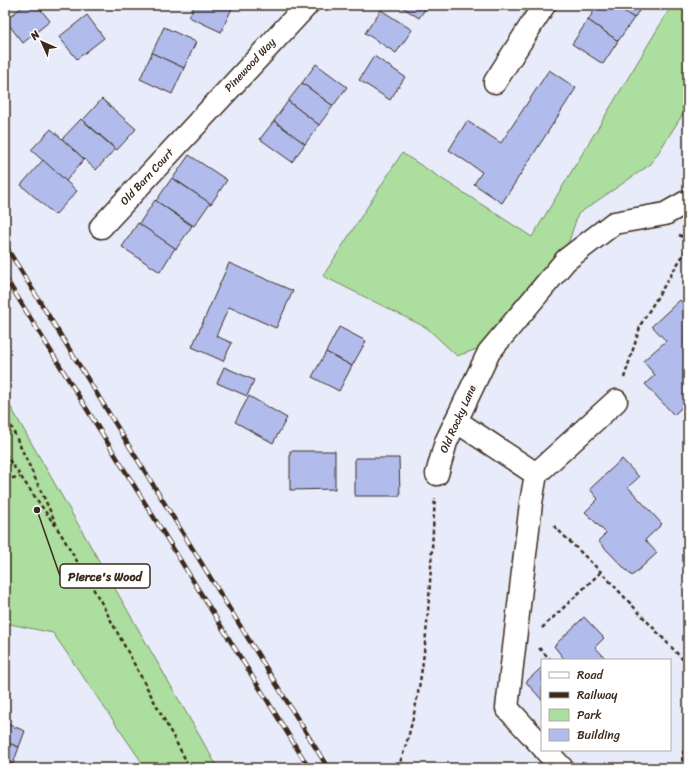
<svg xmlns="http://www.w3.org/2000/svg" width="693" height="773" viewBox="0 0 693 773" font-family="Sriracha,sans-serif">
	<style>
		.green { fill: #acde9f; stroke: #74845e }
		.building { fill: #b1bced; stroke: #3b2a1e }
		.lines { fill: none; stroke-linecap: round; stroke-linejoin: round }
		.minor-casing { stroke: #3b2a1e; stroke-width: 25 }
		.path { stroke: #3b2a1e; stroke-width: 2.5; stroke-dasharray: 4 3; stroke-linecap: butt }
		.minor { stroke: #fff; stroke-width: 22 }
		.rail-casing { stroke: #3b2a1e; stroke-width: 4.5 }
		.rail { stroke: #fff; stroke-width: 3; stroke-dasharray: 9; stroke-linecap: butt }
		.labels { text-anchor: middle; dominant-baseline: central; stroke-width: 3; stroke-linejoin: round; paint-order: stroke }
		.street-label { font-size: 11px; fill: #3b2a1e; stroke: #fff }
		.leader { fill: none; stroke: #3b2a1e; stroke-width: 1.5 }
		.callout-dot { fill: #3b2a1e; stroke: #fff; stroke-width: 1.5 }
		.callout { fill: #fff; stroke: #3b2a1e; stroke-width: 1.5 }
		.callout-label { font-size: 12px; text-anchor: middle; font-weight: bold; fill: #3b2a1e }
	</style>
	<rect width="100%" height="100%" fill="#e8ebfa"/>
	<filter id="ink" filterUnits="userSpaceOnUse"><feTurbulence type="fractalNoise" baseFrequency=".025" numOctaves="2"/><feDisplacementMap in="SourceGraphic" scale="8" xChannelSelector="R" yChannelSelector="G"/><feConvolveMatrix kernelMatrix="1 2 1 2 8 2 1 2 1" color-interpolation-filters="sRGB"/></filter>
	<g filter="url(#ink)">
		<g class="green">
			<polygon points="672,5 688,5 688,106 651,164 578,214 567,247 480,348 457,356 427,328 323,276 402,153 532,237"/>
			<polygon points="5,397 218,768 144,768 141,761 53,633 5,623"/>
		</g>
		<g class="building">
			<polygon points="25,5 37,5 50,21 23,43 5,20"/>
			<polygon points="195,5 230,5 233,6 221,32 189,17"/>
			<polygon points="399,5 428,5 419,18"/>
			<polygon points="598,5 615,5 634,18 618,41 588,20"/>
			<polygon points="615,5 643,5 634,18"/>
			<polygon points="381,10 412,30 396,53 365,33"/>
			<polygon points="87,15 104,38 77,59 59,37"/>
			<polygon points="588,20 618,41 603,64 572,44"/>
			<polygon points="164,27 196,42 184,68 152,53"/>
			<polygon points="152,53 184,68 172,94 140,79"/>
			<polygon points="374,56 405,77 390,100 359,80"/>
			<polygon points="316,64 347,87 333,106 302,83"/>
			<polygon points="549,70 576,88 502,203 474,184 482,172 449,150 467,121 501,143"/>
			<polygon points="302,83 333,106 319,125 288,101"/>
			<polygon points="102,99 136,129 117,150 83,120"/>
			<polygon points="288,101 319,125 305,144 274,121"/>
			<polygon points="81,119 115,149 96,170 62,139"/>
			<polygon points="274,121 305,144 292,162 260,139"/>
			<polygon points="51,129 84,159 66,181 31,150"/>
			<polygon points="189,155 227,180 211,204 173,178"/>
			<polygon points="43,160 77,191 55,215 21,185"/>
			<polygon points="172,178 210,203 194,226 156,201"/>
			<polygon points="155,200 192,226 176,249 139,224"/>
			<polygon points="138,223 175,248 160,272 122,247"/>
			<polygon points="229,263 293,291 276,328 229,307 216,336 232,343 223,361 192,347"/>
			<polygon points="680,300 688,308 688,336 684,339 688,343 688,379 685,382 688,385 688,401 674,415 645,384 655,375 643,361 666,341 652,326"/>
			<polygon points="339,327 366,341 352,366 326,352"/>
			<polygon points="326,352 352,366 339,391 312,377"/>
			<polygon points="224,367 254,380 247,396 217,383"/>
			<polygon points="249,396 287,418 273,443 235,422"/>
			<polygon points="290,451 335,451 335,489 290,490"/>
			<polygon points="355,458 399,458 400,496 355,496"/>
			<polygon points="622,459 639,477 628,487 662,524 645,540 657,553 632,576 598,541 606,533 585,512 598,499 590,489"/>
			<polygon points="584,617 604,638 595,647 607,660 565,660 554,646"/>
			<polygon points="542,667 542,700 526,682"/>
			<polygon points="5,723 25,731 19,747 5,742"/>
			<polygon points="5,742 19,747 13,764 5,761"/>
			<polygon points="5,761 13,764 12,768 5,768"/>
		</g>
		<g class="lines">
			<defs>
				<g id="minor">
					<polyline points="495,82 544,5"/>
					<polyline points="101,227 307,5"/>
					<polyline points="456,421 536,474"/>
					<polyline points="437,474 446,442 489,352 566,260 614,223 665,214 688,201"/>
					<polyline points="542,746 507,708 531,503 536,474 616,401"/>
					<polyline points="545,750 562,768"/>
				</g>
			</defs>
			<use href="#minor" class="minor-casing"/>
			<g class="path">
				<polyline points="679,235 688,239"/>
				<polyline points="624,378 641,324 688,247"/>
				<polyline points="5,413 58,528"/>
				<polyline points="5,454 61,534 101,602 190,768"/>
				<polyline points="5,479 20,477"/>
				<polyline points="554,526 601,572 688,665"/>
				<polyline points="542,628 601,572"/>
				<polyline points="539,648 551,660"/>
				<path d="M398,768C429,687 429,585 435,498"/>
				<polyline points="681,768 688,721"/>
			</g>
			<use href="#minor" class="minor"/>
			<defs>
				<g id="rail">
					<polyline points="5,245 328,768"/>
					<polyline points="5,277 309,768"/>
				</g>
			</defs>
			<use href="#rail" class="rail-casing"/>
			<use href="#rail" class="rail"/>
		</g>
	</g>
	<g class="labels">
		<g class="street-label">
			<text transform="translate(250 65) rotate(-47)">Pinewood Way</text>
			<text transform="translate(147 177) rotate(-47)">Old Barn Court</text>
			<text transform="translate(458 419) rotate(-66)">Old Rocky Lane</text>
		</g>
	</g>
	<path class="leader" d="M37 510L60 576"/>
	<circle class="callout-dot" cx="37" cy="510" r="4"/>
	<rect class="callout" x="60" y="564" width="90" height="24" rx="4"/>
	<g class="callout-label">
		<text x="105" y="581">Pierce's Wood</text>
	</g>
	<rect width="693" height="773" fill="none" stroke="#fff" stroke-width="20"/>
	<rect x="10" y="10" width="673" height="753" fill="none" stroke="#3b2a1e" stroke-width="1.5" filter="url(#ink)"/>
	<rect x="541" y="659" width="130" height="92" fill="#ffffff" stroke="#b1aaa5"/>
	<rect x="549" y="672" width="20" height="6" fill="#ffffff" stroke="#b1aaa5"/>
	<text x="577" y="679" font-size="12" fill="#3b2a1e">Road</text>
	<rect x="549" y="692" width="20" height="6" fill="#3b2a1e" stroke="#b1aaa5"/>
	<text x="577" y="699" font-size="12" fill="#3b2a1e">Railway</text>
	<rect x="549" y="709" width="20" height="12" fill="#acde9f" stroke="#b1aaa5"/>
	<text x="577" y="719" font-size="12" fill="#3b2a1e">Park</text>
	<rect x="549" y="729" width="20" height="12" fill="#b1bced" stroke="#b1aaa5"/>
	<text x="577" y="739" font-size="12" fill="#3b2a1e">Building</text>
	<g transform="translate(42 42) rotate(315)" stroke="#ffffff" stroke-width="3" paint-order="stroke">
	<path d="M0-3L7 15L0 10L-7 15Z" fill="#3b2a1e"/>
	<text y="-6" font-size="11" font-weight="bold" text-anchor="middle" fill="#3b2a1e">N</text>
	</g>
</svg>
